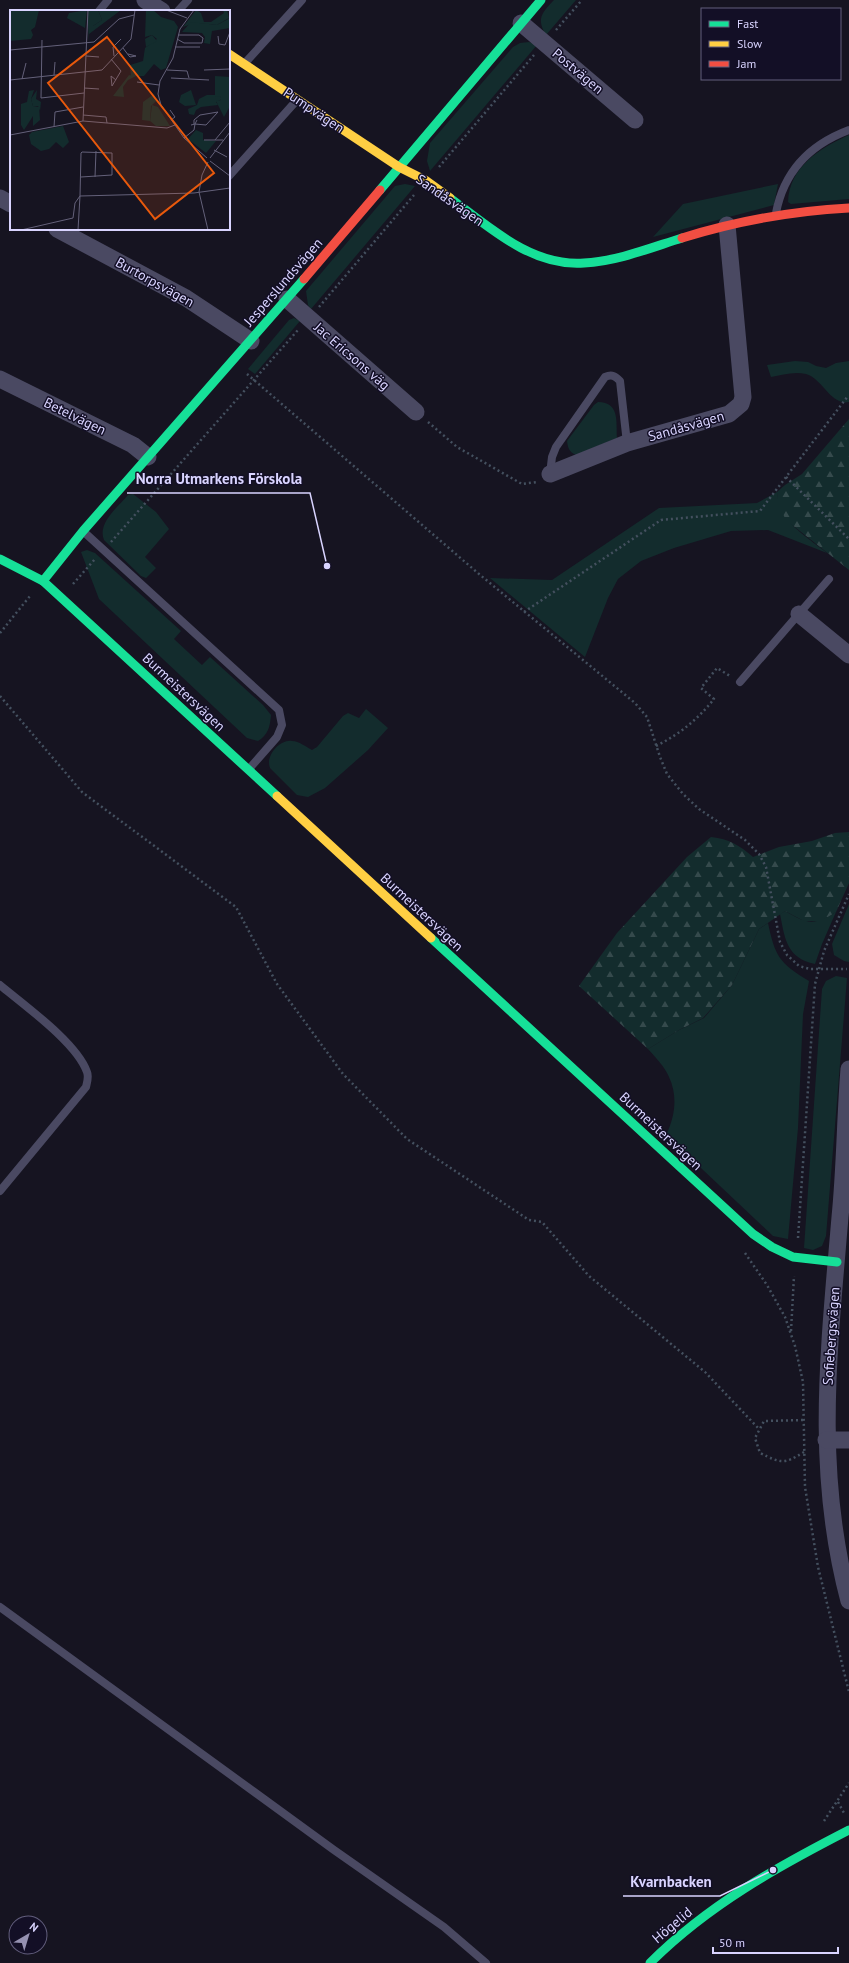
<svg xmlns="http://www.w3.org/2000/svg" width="849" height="1963" viewBox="0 0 849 1963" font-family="'PT Sans',sans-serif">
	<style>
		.grass { fill: #132c2d }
		.forest { fill: url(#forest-firs) }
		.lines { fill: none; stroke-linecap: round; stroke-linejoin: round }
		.path { stroke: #44505f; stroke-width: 2.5; stroke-dasharray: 2 3; stroke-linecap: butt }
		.lane { stroke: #4a4962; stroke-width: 8 }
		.street { stroke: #4a4962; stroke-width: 17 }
		.fast { stroke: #16e098; stroke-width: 9 }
		.slow { stroke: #ffcf43; stroke-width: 9 }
		.jam { stroke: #f24e42; stroke-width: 9 }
		.labels { text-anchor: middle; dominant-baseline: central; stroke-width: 3; stroke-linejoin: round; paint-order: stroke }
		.street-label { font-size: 14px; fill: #d9d4ff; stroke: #130f26 }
		.inset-road { fill: none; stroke: #64617a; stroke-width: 1 }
		.view { fill: #e8590c; fill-opacity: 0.15; stroke: #e8590c; stroke-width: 2 }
		.inset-edge { fill: none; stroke: #d9d4ff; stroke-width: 2 }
		.leader { fill: none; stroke: #d9d4ff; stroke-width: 1.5 }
		.callout-dot { fill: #d9d4ff; stroke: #130f26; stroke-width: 1.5 }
		.callout-label { font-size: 15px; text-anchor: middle; font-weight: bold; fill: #d9d4ff; stroke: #130f26; stroke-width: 3; stroke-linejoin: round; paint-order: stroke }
	</style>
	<defs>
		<pattern id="forest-firs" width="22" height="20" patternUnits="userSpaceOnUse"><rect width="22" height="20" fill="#132c2d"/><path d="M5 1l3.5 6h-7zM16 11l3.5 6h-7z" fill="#354a4c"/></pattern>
	</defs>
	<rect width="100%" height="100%" fill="#161421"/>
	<g class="grass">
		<path d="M554,0H576L546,35C536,18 542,13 554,0Z"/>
		<polygon points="529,42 537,45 430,171 427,161 430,143 513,47 520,43"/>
		<path d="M849,135V199L791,204L788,202C789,167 820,148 849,135Z"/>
		<polygon points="405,184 415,186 311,309 308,305 306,291 395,186"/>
		<polygon points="778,184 774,205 653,237 683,204"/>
		<polygon points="294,318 300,321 255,374 248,369 289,320"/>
		<path d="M795,361L808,362L816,366L826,368L836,363L849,361V402C831,406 822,378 806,374C794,371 782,375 771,377L767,365Z"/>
		<path d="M598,402C620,402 616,422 617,438L576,455C569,452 568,448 567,441L594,405Z"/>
		<path d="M777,492C780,523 805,535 827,553L768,530L731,531L674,548L641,561L618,579L608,598L585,657L490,578L552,580L659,508L757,503Z"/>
		<path d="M133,494L156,512L169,529L145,557L156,568L146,578L141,576L104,540C97,523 118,507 128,495Z"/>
		<path d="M87,550L95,553L181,631L174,639L202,665L210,657L263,705L271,715C270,727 268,735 258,741L247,738L99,599L81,552Z"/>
		<path d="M366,709L388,728L368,750L325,788L308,797L297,795L270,768C265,756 280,739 292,741C299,741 306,747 312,750L317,747L343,716L348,713L359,718Z"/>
		<polygon points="849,904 849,962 844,961 834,955 832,944"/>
		<path d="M785,911C808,924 813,926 836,912L822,944L815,964C787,958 785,940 780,914Z"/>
		<path d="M768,923C775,956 779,963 809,981L803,1014L798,1128L788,1239L773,1236L666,1135C675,1117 678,1096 669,1077C665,1067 655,1057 648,1049L679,1030L704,1018L732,985L759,929Z"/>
		<polygon points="836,976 847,978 826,1236 822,1246 813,1250 804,1248 822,989 826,981"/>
	</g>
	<g class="forest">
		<polygon points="849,419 849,570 786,520 778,504 777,492 785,485 802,474"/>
		<path d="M849,832V883L836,912L821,921H804L785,911L759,929L732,985L703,1018L679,1030L648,1049L579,986L617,933L687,857L711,837C729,839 739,845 753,857L779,847L812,841L835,833Z"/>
	</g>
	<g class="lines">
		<g class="path">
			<polyline points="556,30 582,0"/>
			<polyline points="439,167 534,55"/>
			<polyline points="319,307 414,195"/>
			<polyline points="247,374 479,574 635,703 647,717 660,757 667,774 683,794 699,809 745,840 759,854 766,867 780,942 787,955 799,966 810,969 847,969"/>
			<polyline points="428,422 457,447 522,484 537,482"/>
			<polyline points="786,477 849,539"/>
			<polyline points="111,542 298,330"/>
			<polyline points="73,584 95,559"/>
			<polyline points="524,612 661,520 760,511 848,396"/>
			<polyline points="0,633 30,596"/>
			<polyline points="0,696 82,792 236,907 277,984 343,1074 407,1139 529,1220 542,1222 589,1276 705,1372 759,1429"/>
			<path d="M656,746C680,734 698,719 714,699L701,688L717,668L730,676"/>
			<polyline points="798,1238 815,984 824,951 849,894"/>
			<polyline points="745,1253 767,1285 785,1317 795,1346 803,1382 805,1487 818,1567 849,1692"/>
			<polyline points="791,1331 794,1276"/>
			<path d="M803,1420L764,1421L755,1438L760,1453C781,1463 783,1465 804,1452"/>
			<polyline points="838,1802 844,1813"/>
			<polyline points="824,1821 849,1783"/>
		</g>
		<g class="lane">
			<polyline points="99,11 108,0"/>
			<polyline points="178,11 188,0"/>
			<polyline points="245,63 302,0"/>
			<polyline points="229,176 297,100"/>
			<path d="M776,213C784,171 809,145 849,130"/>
			<path d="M550,474L552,457L556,447L605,377C612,374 615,376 620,381L627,443"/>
			<polyline points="84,532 279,710 282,725 277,737 249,769"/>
			<polyline points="740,682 829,579"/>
			<path d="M0,985C24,1005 77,1043 87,1072C89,1077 87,1083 86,1087L0,1191"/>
			<polyline points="0,1607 334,1850 444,1927 486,1963"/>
		</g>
		<g class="street">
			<polyline points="145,0 162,11"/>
			<polyline points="521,23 635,120"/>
			<polyline points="0,198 11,204"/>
			<polyline points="57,229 186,298 251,341"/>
			<polyline points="287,299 416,412"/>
			<polyline points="0,379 133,445 148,457"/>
			<polyline points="550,474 627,443 729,414 741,404 743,397 727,225"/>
			<polyline points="799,614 849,655"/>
			<path d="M849,1069C845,1119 845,1168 840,1217C829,1349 814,1470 849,1601"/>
			<polyline points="826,1440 849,1440"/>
		</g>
		<g class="fast">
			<polyline points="380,190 541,0"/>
			<path d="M450,198C489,227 532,267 584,263C618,261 650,248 682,238"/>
			<polyline points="0,559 43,581 277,796"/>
			<polyline points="43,581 83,531 304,279"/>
			<polyline points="431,938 753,1234 772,1247 793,1257 837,1262"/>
			<path d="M650,1963C708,1905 777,1867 849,1830"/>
		</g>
		<g class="slow">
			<polyline points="229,54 399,167 425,180 450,198"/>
			<polyline points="277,796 431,938"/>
		</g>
		<g class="jam">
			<path d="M682,238C737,221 792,211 849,208"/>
			<polyline points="304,279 380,190"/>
		</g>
	</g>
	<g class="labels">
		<g class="street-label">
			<text transform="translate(578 71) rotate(40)">Postvägen</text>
			<text transform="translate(314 110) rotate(34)">Pumpvägen</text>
			<text transform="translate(450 200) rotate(35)">Sandåsvägen</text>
			<text transform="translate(155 282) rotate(29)">Burtorpsvägen</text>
			<text transform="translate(283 282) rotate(-49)">Jesperslundsvägen</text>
			<text transform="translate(352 356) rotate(41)">Jac Ericsons väg</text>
			<text transform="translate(75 416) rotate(26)">Betelvägen</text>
			<text transform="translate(686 426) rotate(-16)">Sandåsvägen</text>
			<text transform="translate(184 692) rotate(43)">Burmeistersvägen</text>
			<text transform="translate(422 912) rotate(43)">Burmeistersvägen</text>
			<text transform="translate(661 1131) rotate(43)">Burmeistersvägen</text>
			<text transform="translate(831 1336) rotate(-86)">Sofiebergsvägen</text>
			<text transform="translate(672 1925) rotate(-40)">Högelid</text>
		</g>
	</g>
	<g transform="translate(10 10)">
		<rect width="220" height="220" fill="#161421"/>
		<path d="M88,0H111L79,24V32L78,16H83L92,10ZM186,0L191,3L194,12H201L214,3L213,0H217L219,8L207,15L184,13L173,17ZM119,65L126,66L118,70L113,77L114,87L103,86ZM27,80L26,89L31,92L30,101L28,96H23L21,89ZM197,85H209L212,89L206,92L208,95L191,97L186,100L184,105L179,104L178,99L187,95L189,89ZM142,95L148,97L160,116H146L140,111ZM186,120L193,123V130L206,131L196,143L178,129Z" fill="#132c2d"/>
		<path d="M0,0H29L25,17L21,20L23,25L21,29L0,31ZM77,0L75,18L57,8L59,3ZM78,0H88L92,10L83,16H78ZM136,0H143L151,7L164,11L168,17L156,58L151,60L144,54L134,66H121L120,55L133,51L135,38L147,29L142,25L135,27ZM220,8V18L202,21L200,34L194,33L195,27L192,23L172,22L181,12L207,15ZM205,66L220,67L219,98L214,107L206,91L211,90V87L205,86ZM24,80L21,89L23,96L29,97L30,110L23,116V106L14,120L11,115V94L17,92L19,81ZM181,80L186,95L175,96L169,92L171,85ZM144,84L146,91L141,96L140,111L132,110L133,92ZM53,116L59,132L53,138L46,132L39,139L31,141L21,134L19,125L22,122Z" fill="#132c2d"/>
		<path d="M142,25L147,31L136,37L135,29Z" fill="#132c2d"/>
		<path class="inset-road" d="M156,0L177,8M184,0L170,19L163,48L150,71L148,84L151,95L174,128L197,148M208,26L209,34L215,35L220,22M167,29L174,33H192L193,28L189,25H168M32,30L31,88L74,83M165,37H190M113,38L119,46L120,47L126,46L118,44M0,40L84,32L109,9L124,5M76,46L89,47M104,46L103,37L111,29M101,49L111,61L102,76M157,60L177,61L179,68M194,60L220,59M44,65L45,52M161,68L199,70M12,69L16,53M0,70L92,60L121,29L125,0M127,72L149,75M102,76L101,66L106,70M74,78L89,79M160,100L165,107L161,110M73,105L96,107L97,113M73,111L78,0M184,114V110L190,105L208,102L196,115L185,114L187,110M44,117L45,102L73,97M0,125L73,111L157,118L165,115M174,128L184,120L185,114L181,115M194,130H213M205,130L220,112M204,140L217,147M200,148L220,122M200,151L220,166M85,167L86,141M11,220L63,208L65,193L70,186L71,143L72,142L102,143V165L71,167M68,220L70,186L184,183L220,178M198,220L189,182L192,165L198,152"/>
		<path class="view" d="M97,27L204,163L145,209L38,73Z"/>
		<rect width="220" height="220" class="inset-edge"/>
	</g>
	<path class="leader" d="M327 566L310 493H127M773 1870L720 1896H623"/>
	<g class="callout-dot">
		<circle cx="327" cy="566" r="4"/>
		<circle cx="773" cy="1870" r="4"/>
	</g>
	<g class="callout-label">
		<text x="219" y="484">Norra Utmarkens Förskola</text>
		<text x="671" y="1887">Kvarnbacken</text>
	</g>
	<rect x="701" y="8" width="140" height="72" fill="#130f26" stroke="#625e7d"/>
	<rect x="709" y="21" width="20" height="6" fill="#16e098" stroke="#625e7d"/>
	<text x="737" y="28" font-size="12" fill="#d9d4ff">Fast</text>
	<rect x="709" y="41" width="20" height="6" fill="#ffcf43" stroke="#625e7d"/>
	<text x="737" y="48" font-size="12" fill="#d9d4ff">Slow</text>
	<rect x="709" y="61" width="20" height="6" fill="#f24e42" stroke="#625e7d"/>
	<text x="737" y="68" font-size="12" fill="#d9d4ff">Jam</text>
	<g transform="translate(28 1935) rotate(38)"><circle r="19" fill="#130f26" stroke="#625e7d"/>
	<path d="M0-3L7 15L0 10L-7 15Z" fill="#9591b1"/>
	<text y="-6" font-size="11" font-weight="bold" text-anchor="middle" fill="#d9d4ff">N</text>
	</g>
	<path d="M713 1947v6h125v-6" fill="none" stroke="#d9d4ff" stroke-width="2"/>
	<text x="719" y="1947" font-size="12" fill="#d9d4ff" stroke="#130f26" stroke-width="3" paint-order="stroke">50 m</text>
</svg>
